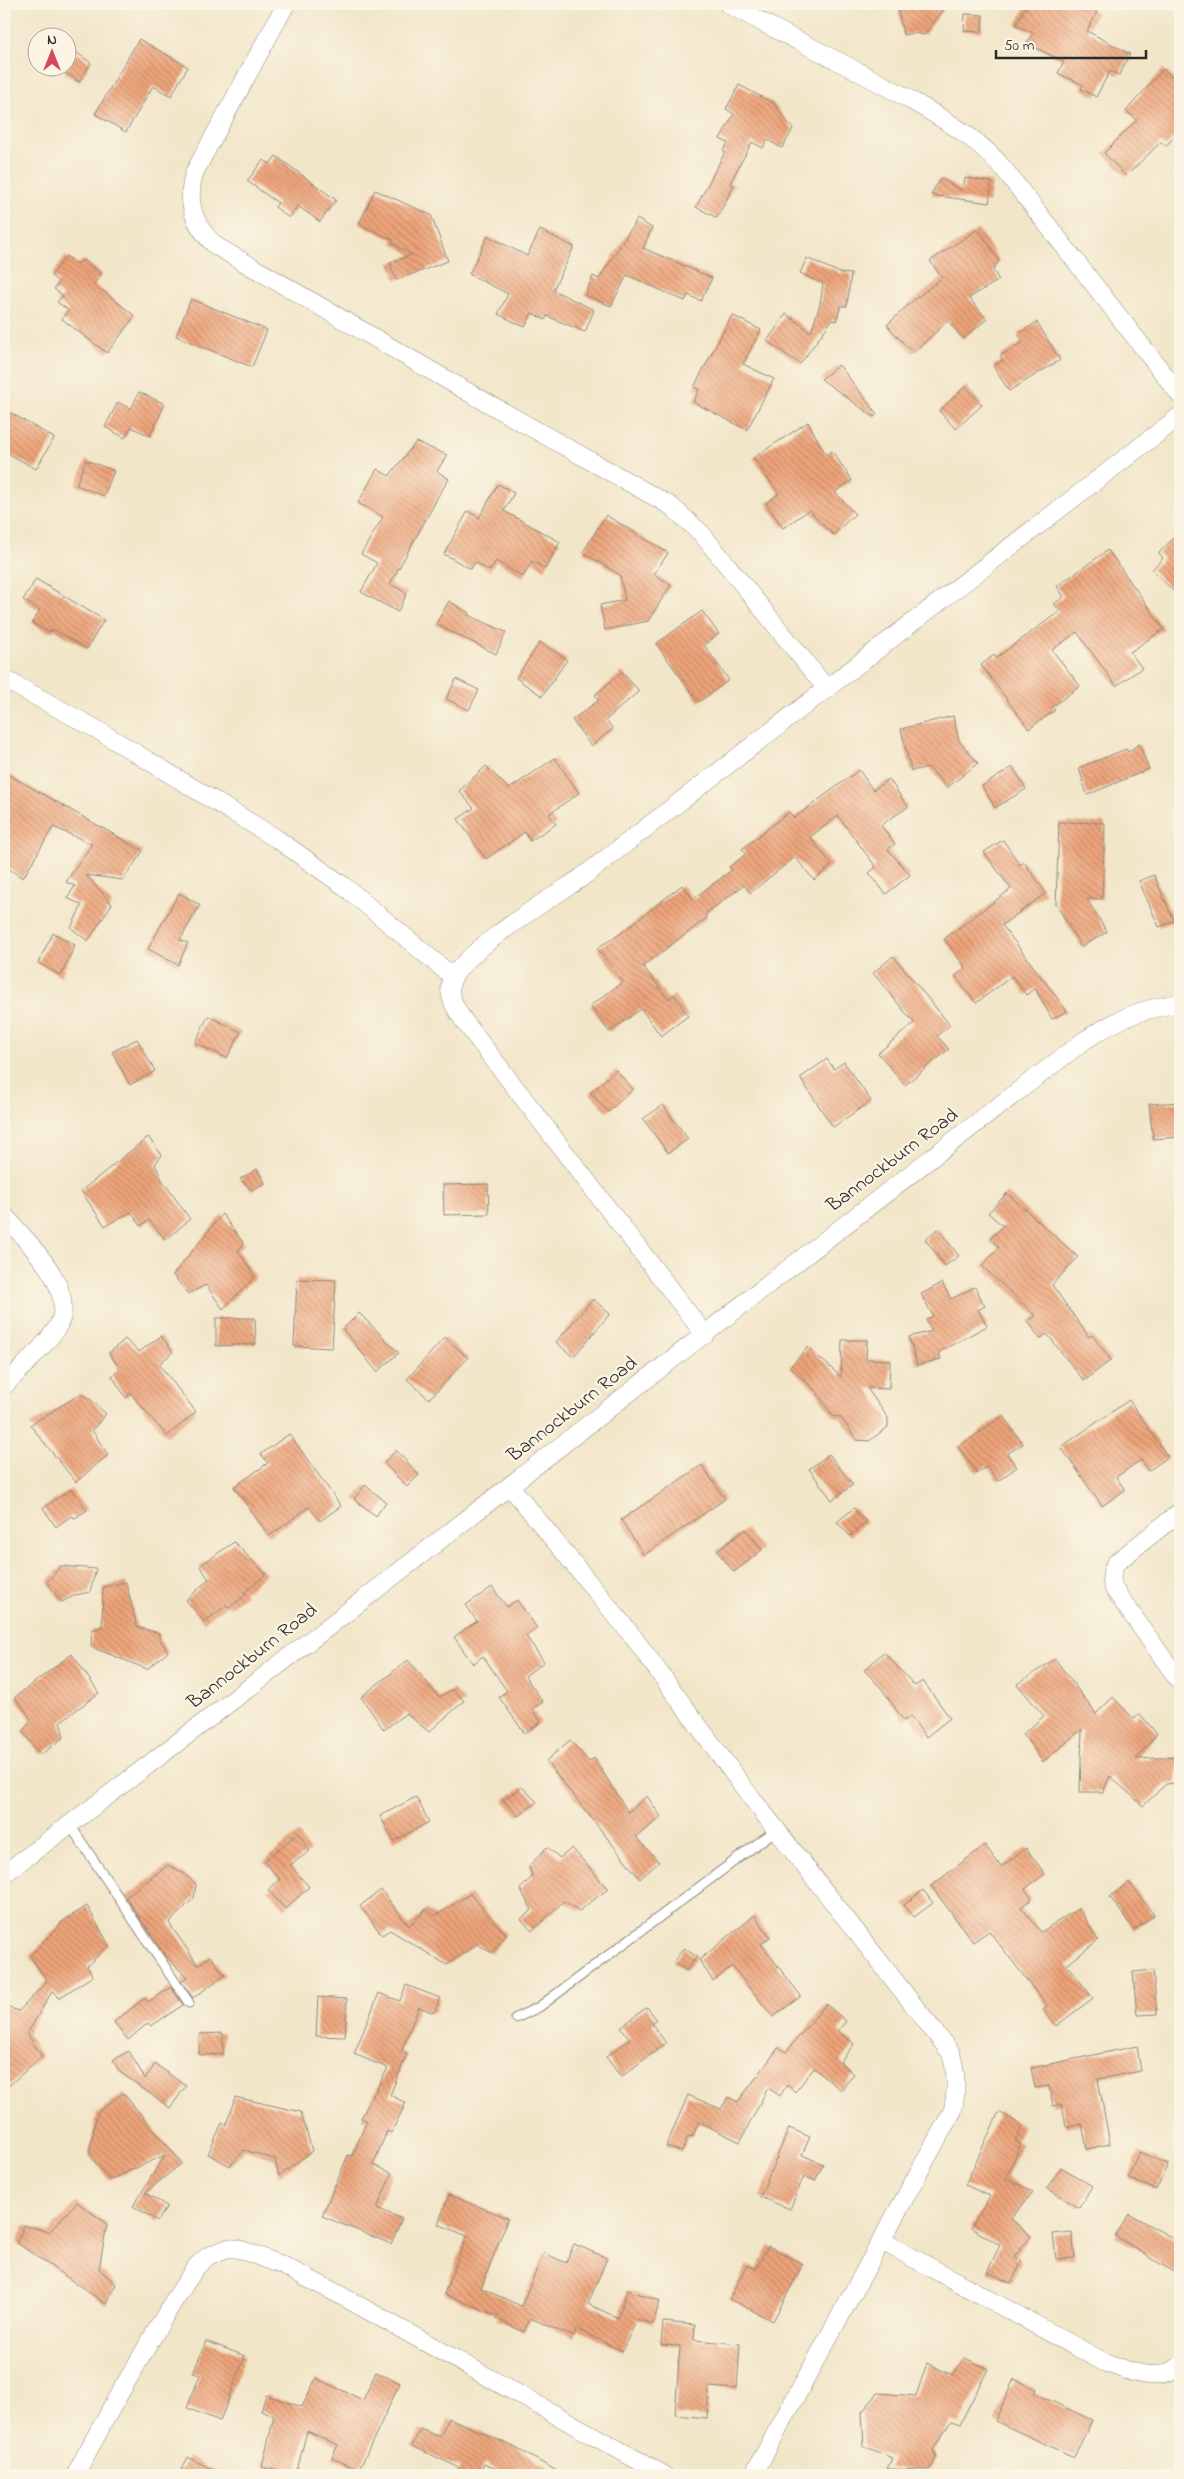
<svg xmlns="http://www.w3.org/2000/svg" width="1184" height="2479" viewBox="0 0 1184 2479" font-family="'Indie Flower',sans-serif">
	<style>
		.building { fill: url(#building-back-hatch) }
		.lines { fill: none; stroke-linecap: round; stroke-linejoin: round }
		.lane-casing { stroke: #8e887a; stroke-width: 11 }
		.street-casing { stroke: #8e887a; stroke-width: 19 }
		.lane { stroke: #fff; stroke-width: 9 }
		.street { stroke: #fff; stroke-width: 18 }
		.labels { text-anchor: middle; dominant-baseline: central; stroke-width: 4.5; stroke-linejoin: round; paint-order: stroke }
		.street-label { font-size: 20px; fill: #2b2b2b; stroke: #fcf5e5 }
	</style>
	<defs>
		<pattern id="building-back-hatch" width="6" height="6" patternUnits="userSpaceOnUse" patternTransform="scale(1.25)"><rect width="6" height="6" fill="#eea47a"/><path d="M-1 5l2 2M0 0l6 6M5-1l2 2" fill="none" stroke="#c18664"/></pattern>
	</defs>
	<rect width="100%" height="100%" fill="#fcf5e5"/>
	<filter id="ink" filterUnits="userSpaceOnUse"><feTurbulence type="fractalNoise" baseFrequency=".02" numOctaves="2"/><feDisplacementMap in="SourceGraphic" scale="10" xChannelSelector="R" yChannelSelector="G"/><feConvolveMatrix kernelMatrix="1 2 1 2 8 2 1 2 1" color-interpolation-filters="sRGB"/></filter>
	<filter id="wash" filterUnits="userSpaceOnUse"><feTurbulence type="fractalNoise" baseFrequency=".0096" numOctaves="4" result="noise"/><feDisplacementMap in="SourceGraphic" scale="20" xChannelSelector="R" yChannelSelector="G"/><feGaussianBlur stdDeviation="1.12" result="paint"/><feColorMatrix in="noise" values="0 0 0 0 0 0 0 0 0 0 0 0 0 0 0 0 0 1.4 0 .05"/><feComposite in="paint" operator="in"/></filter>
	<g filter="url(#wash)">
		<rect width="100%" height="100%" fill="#f2e6c9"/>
		<g id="blocks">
			<g class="building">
				<polygon points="897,4 948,4 924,35 914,33 903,35"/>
				<polygon points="1027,4 1082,4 1097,12 1087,31 1130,54 1119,75 1110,71 1096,97 1081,89 1083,85 1058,73 1064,62 1027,43 1033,33 1016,25"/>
				<polygon points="965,14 983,15 982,32 964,31"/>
				<polygon points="139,39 188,67 171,96 153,86 126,132 95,114"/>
				<polygon points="77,53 91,63 79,82 64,72"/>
				<polygon points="1163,69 1180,84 1180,130 1166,146 1161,142 1126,176 1104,153 1137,120 1126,111"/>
				<polygon points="739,85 773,103 793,129 782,148 767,140 763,148 752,142 730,183 734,185 717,218 696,207 725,152 723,151 728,143 720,139 734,114 726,109"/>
				<polygon points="276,156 336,200 320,222 298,206 289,218 275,207 278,203 247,181 263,160 270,164"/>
				<polygon points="940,178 963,191 965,178 992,182 989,203 931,195"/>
				<polygon points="375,190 431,215 448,261 396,280 390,263 411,255 392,243 393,240 359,224"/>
				<polygon points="637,219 652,228 643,248 712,278 701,301 688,295 685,301 627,275 611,306 585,295 593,276 599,279"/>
				<polygon points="978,229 999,260 993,270 999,280 969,298 987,319 963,339 948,321 913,353 887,325 910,303 942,278 930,261"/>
				<polygon points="540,230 574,247 553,290 594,310 585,332 547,316 545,320 532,313 525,327 498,314 508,294 469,274 488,236 527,256"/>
				<polygon points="66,256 77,264 84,260 102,274 94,284 135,316 107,353 62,319 68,310 57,302 63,296 54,289 59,282 51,276"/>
				<polygon points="807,258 840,273 851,274 847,306 841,306 836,321 832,320 800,364 767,341 786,314 811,332 820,304 823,284 800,273"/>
				<polygon points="191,299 267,330 252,367 176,336"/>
				<polygon points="732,315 761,330 743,364 774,379 747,430 693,402 699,390 694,387"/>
				<polygon points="1037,322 1060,360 1009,391 993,366 1003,360 1000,356 1023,342 1018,334"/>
				<polygon points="839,365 877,414 874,417 821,379"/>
				<polygon points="966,386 982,405 956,429 939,411"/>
				<polygon points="139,392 165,404 150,436 131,427 125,438 105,427 118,402 131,409"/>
				<polygon points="4,409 54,438 36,469 4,451"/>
				<polygon points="808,422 826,455 832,451 852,480 835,492 855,514 833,535 809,510 783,528 766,503 779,494 753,458"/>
				<polygon points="416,442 447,455 437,471 449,479 435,501 436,501 390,584 407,593 398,612 361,592 377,563 361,554 383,517 358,503 377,469 389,476"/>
				<polygon points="86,460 114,471 104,496 76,485"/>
				<polygon points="498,484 514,493 504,511 560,542 545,569 532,561 523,577 496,561 490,571 475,562 471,569 444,554 468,511 479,518"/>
				<polygon points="606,515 668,553 654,574 671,585 648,621 605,630 600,605 625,600 620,575 583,552"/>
				<polygon points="1180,531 1180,597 1152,570 1163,558 1159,553"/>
				<polygon points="1108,550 1164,629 1130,652 1142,668 1116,686 1077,632 1052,650 1080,686 1052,707 1055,710 1029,729 981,665 994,655 996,658 1060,611 1054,604 1064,597 1057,586"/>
				<polygon points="36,579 104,620 87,649 55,630 48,632 32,623 40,610 23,600"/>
				<polygon points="449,601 469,613 468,615 506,632 496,654 436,624"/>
				<polygon points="702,611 719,634 704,645 729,680 699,702 656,644"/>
				<polygon points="540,642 567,660 542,696 516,678"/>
				<polygon points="622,672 639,691 606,720 613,729 591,746 572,720 599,700 595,695"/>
				<polygon points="456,679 479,690 469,710 446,699"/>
				<polygon points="953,716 959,741 978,763 947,788 929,767 911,771 901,729"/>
				<polygon points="1139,744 1149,769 1087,795 1079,768 1126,749 1128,752"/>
				<polygon points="555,758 579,793 549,814 556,824 530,841 525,832 486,859 458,819 474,808 459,791 486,766 509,789"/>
				<polygon points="1013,767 1026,789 995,808 982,786"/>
				<polygon points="859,770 873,790 889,779 908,807 881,825 895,844 888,849 910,875 886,894 869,873 876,867 838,816 810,837 832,865 814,880 795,857 750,893 744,885 705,914 707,918 643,966 668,999 674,995 688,1016 661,1036 641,1009 609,1032 590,1006 623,982 597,948 620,934 682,885 693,899 732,870 729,867 746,854 742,849 789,812 794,818"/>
				<polygon points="4,772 143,851 123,880 86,875 112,904 88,941 71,928 82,905 67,898 75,886 66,882 92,844 53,827 23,878 4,866"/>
				<polygon points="1059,822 1105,823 1102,899 1087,899 1107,932 1081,947 1056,904"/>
				<polygon points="1003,840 1020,865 1024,862 1046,893 1002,925 1067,1011 1052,1019 1035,988 1026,995 1012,976 976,1003 955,976 966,968 944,939 1011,889 984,852"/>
				<polygon points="1154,875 1174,921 1159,927 1139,881"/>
				<polygon points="179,893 200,905 180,940 188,943 178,965 148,949"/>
				<polygon points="53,933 75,945 61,976 38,963"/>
				<polygon points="893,956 950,1025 937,1036 949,1049 905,1085 878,1053 914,1023 873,973"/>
				<polygon points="208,1016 241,1032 227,1058 195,1043"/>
				<polygon points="137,1039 155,1071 130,1085 112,1052"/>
				<polygon points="827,1059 834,1069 844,1062 871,1101 833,1127 800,1078"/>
				<polygon points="616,1070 633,1089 608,1112 590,1093"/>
				<polygon points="1180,1102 1180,1137 1153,1139 1149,1104"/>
				<polygon points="663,1105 688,1139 668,1153 643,1119"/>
				<polygon points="148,1137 162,1155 155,1164 162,1180 190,1219 166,1240 149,1220 141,1226 131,1212 105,1226 81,1191"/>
				<polygon points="257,1169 265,1183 252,1190 240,1179"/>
				<polygon points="488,1184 489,1214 444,1215 443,1185"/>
				<polygon points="1007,1193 1078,1257 1052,1285 1089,1337 1092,1335 1111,1360 1084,1381 1047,1334 1040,1339 1028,1321 1036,1316 982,1266 999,1247 990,1239 1003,1226 988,1213"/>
				<polygon points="222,1214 244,1244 238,1250 255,1277 223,1309 206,1285 188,1294 173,1275"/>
				<polygon points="938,1229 959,1256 945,1266 925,1239"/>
				<polygon points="297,1279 336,1280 332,1348 294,1346"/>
				<polygon points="942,1283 951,1299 975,1287 985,1306 978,1310 987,1326 939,1352 941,1359 917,1365 909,1337 932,1331 926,1320 933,1316 921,1294"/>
				<polygon points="593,1299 610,1314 573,1357 556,1342"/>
				<polygon points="359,1313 399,1353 377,1372 343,1329"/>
				<polygon points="216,1318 255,1318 256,1344 216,1346"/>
				<polygon points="161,1336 173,1352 159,1364 196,1412 167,1436 130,1393 126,1398 112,1376 120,1369 109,1353 125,1339 139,1352"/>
				<polygon points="445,1337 468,1358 429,1399 407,1379"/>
				<polygon points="842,1340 867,1340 866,1359 890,1360 889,1389 867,1388 888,1418 888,1427 869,1441 857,1440 840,1417 833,1416 815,1390 790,1367 808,1347 841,1377"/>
				<polygon points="80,1394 89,1398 106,1414 92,1430 108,1455 76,1482 30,1425"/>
				<polygon points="1129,1400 1168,1457 1148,1471 1141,1460 1116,1477 1125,1490 1102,1506 1061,1447"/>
				<polygon points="1003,1416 1023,1444 1007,1454 1017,1467 998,1481 987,1466 977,1473 958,1447"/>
				<polygon points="289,1434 341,1506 320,1521 309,1507 269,1536 234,1487 268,1463 261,1454"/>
				<polygon points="396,1450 419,1475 407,1487 384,1463"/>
				<polygon points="829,1454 853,1485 832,1500 809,1469"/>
				<polygon points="702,1465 725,1499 644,1555 621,1520"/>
				<polygon points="365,1485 386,1502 376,1516 354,1499"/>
				<polygon points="71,1489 87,1510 75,1518 71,1516 56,1527 43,1508"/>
				<polygon points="854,1508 866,1522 850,1536 837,1522"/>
				<polygon points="746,1529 762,1550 734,1572 717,1551"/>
				<polygon points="234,1542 266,1574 244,1593 246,1595 229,1608 227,1605 204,1622 186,1600 209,1579 200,1566"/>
				<polygon points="61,1566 96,1569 90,1592 75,1595 62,1602 47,1582"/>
				<polygon points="126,1582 137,1627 159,1633 159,1638 168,1652 147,1669 91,1647 92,1630 102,1627 103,1587"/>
				<polygon points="492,1587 507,1607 517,1600 537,1628 526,1636 544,1662 525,1676 543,1702 532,1709 541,1722 525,1734 499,1697 507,1691 483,1656 473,1664 454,1637 477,1621 466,1605"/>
				<polygon points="884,1652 915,1686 923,1681 950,1718 926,1737 910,1716 904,1721 882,1689 864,1670"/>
				<polygon points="72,1654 99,1693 60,1722 64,1737 41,1755 23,1732 31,1719 15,1697"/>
				<polygon points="1055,1659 1096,1714 1113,1697 1134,1719 1140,1714 1157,1734 1136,1759 1180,1757 1175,1783 1166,1784 1143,1806 1110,1776 1103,1792 1080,1792 1082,1729 1043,1762 1023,1734 1044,1716 1017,1684"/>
				<polygon points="408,1660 439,1697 453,1689 464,1701 429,1732 406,1713 384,1730 361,1697"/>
				<polygon points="570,1740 589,1762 594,1758 628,1812 647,1796 661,1817 636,1837 659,1862 640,1879 546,1761"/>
				<polygon points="522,1787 537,1802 518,1816 503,1800"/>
				<polygon points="416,1797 429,1822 394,1841 380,1816"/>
				<polygon points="298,1833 310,1851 290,1865 309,1887 285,1909 268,1890 280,1879 264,1861"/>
				<polygon points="985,1845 1001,1867 1026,1848 1045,1874 1025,1889 1032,1899 1021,1907 1041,1932 1079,1908 1098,1940 1067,1965 1093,1998 1056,2026 1043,2009 1047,2006 989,1931 973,1942 931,1886"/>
				<polygon points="547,1847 560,1858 572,1848 608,1889 579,1911 564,1901 532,1931 521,1919 532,1910 520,1889 532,1877 529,1866"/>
				<polygon points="168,1865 183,1873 196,1884 194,1898 169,1923 198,1965 210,1956 225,1975 193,1998 181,1981 187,1977 166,1957 126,1897"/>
				<polygon points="1129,1882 1154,1915 1134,1930 1110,1897"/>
				<polygon points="381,1890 409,1926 426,1909 435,1916 470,1894 506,1934 492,1953 477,1944 447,1965 390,1930 382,1935 360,1906"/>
				<polygon points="923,1890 933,1903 914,1917 904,1905"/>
				<polygon points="87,1906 109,1945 87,1966 93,1976 59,1998 53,1990 27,2034 42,2056 4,2090 4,2006 19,2011 47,1981 30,1956 63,1921"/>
				<polygon points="755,1915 770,1937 761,1944 801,1996 773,2017 732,1966 713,1981 699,1960"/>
				<polygon points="684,1948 697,1957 686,1971 673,1962"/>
				<polygon points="1153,1970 1157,2014 1137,2015 1133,1972"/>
				<polygon points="406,1985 440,1998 434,2013 419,2007 401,2052 407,2054 390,2095 406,2103 391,2133 387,2131 373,2165 392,2173 377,2208 402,2219 391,2244 322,2216 348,2155 352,2156 367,2121 361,2118 388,2068 354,2054 379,1993 400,2001"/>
				<polygon points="171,1987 183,2005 151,2026 148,2023 128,2040 114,2022 145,1998 148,2002"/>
				<polygon points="318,1997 347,1999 345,2037 316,2036"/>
				<polygon points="826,2004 846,2021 838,2031 854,2044 840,2062 854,2074 841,2090 814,2068 795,2092 787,2085 780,2096 768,2088 740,2142 699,2122 692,2137 688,2136 682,2152 666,2146 688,2095 721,2109 728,2097 738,2102 779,2047 786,2052"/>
				<polygon points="647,2007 657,2020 652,2024 666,2043 621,2077 606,2057 630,2039 621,2027"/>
				<polygon points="223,2033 223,2054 199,2055 199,2034"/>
				<polygon points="1137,2046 1141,2071 1098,2079 1110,2144 1087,2149 1082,2124 1066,2127 1062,2104 1053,2106 1049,2086 1035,2088 1031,2068"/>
				<polygon points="129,2051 145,2079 155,2064 186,2086 170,2108 120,2072 113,2060"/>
				<polygon points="123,2093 182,2163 145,2193 167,2206 158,2221 133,2206 165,2155 109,2180 89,2154 97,2113"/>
				<polygon points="235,2097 301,2112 312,2151 279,2176 275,2159 244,2150 230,2166 208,2154 222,2123 226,2125"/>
				<polygon points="999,2112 1023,2126 1015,2141 1021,2144 1006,2178 1033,2192 1011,2219 1031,2236 1015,2257 1022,2261 1011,2283 987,2272 1000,2245 971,2228 990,2196 965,2185"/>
				<polygon points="789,2128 810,2137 802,2155 823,2164 815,2181 804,2176 790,2209 760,2197"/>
				<polygon points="1139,2152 1168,2164 1156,2190 1128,2178"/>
				<polygon points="1061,2167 1092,2186 1079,2208 1047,2188"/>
				<polygon points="449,2195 508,2218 481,2288 521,2306 544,2253 566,2263 574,2244 607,2258 588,2304 618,2318 627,2290 660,2301 653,2324 637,2319 622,2351 577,2329 574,2337 530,2318 524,2332 496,2319 498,2316 444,2294 467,2236 438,2224"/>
				<polygon points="77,2202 107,2224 99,2269 116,2284 106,2304 17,2243 24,2225 49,2232"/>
				<polygon points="1129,2214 1180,2242 1180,2263 1175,2273 1115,2236"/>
				<polygon points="1072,2232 1075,2258 1056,2259 1053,2234"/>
				<polygon points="768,2246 803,2264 773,2321 729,2299 747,2265 756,2269"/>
				<polygon points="663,2322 695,2325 694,2340 740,2344 737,2389 709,2387 707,2418 675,2415 680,2346 661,2345"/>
				<polygon points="206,2341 245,2356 220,2421 187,2408 200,2375 193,2373"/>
				<polygon points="965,2358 988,2369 960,2424 951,2421 933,2450 936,2458 930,2470 887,2469 892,2458 864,2446 862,2412 878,2393 916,2396 927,2363 952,2375"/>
				<polygon points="376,2372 400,2383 359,2470 332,2458 338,2445 307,2431 296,2475 262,2467 274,2416 261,2411 266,2395 302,2407 316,2378 363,2400"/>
				<polygon points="1014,2379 1036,2389 1034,2393 1092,2420 1074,2457 995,2421"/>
				<polygon points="449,2418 514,2447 564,2475 510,2475 484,2464 479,2475 457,2475 460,2468 412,2446 420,2429 440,2437"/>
				<polygon points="188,2457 223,2475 179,2475"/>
			</g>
		</g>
	</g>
	<g filter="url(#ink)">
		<use href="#blocks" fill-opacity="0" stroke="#8e887a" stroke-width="1"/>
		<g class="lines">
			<defs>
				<g id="lane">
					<polyline points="70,1825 189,2003"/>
					<polyline points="516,2018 539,2007 776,1830"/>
				</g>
				<g id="street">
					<path d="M286,4L195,171C185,201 193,225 216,246L468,392L671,506L701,533L827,689"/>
					<path d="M728,4C790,38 853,67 914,102C946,121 979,139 1003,168L1180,395"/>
					<polyline points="4,679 96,729 277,839 344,886 453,977"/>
					<path d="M4,1215C26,1241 82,1291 56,1329C42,1350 21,1368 4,1386"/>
					<path d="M705,1335L464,1021C457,1011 447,996 451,983C458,954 554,896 581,878L1180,416"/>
					<path d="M510,1486L634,1638L747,1792L951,2053C957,2073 957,2090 953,2110L753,2475"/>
					<path d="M1180,1512L1117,1562C1111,1570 1110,1579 1114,1589L1180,1682"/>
					<path d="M4,1874C368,1601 723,1316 1085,1040C1121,1017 1138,1010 1180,1003"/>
					<path d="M882,2241L1102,2361C1128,2371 1155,2384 1180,2366"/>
					<polyline points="75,2475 114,2403 173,2302 196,2267 208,2256 228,2248 239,2249 282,2265 340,2295 664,2475"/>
				</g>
			</defs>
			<use href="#lane" class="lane-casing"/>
			<use href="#street" class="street-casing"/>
			<use href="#lane" class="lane"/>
			<use href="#street" class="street"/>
		</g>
	</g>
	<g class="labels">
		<g class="street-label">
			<text transform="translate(893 1161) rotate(-37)">Bannockburn Road</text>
			<text transform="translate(573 1410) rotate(-38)">Bannockburn Road</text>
			<text transform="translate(253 1657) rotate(-38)">Bannockburn Road</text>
		</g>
	</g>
	<rect width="1184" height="2479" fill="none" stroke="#fcf5e5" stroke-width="20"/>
	<g transform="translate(52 52)"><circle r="24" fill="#fcf5e5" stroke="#a8a49b"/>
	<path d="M0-4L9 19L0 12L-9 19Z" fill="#d1495b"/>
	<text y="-8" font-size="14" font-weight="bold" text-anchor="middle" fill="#2b2b2b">N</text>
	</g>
	<path d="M996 50v8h150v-8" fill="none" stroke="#2b2b2b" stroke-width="2.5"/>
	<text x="1004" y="50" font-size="15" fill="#2b2b2b" stroke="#fcf5e5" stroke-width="4" paint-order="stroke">50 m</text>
</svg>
